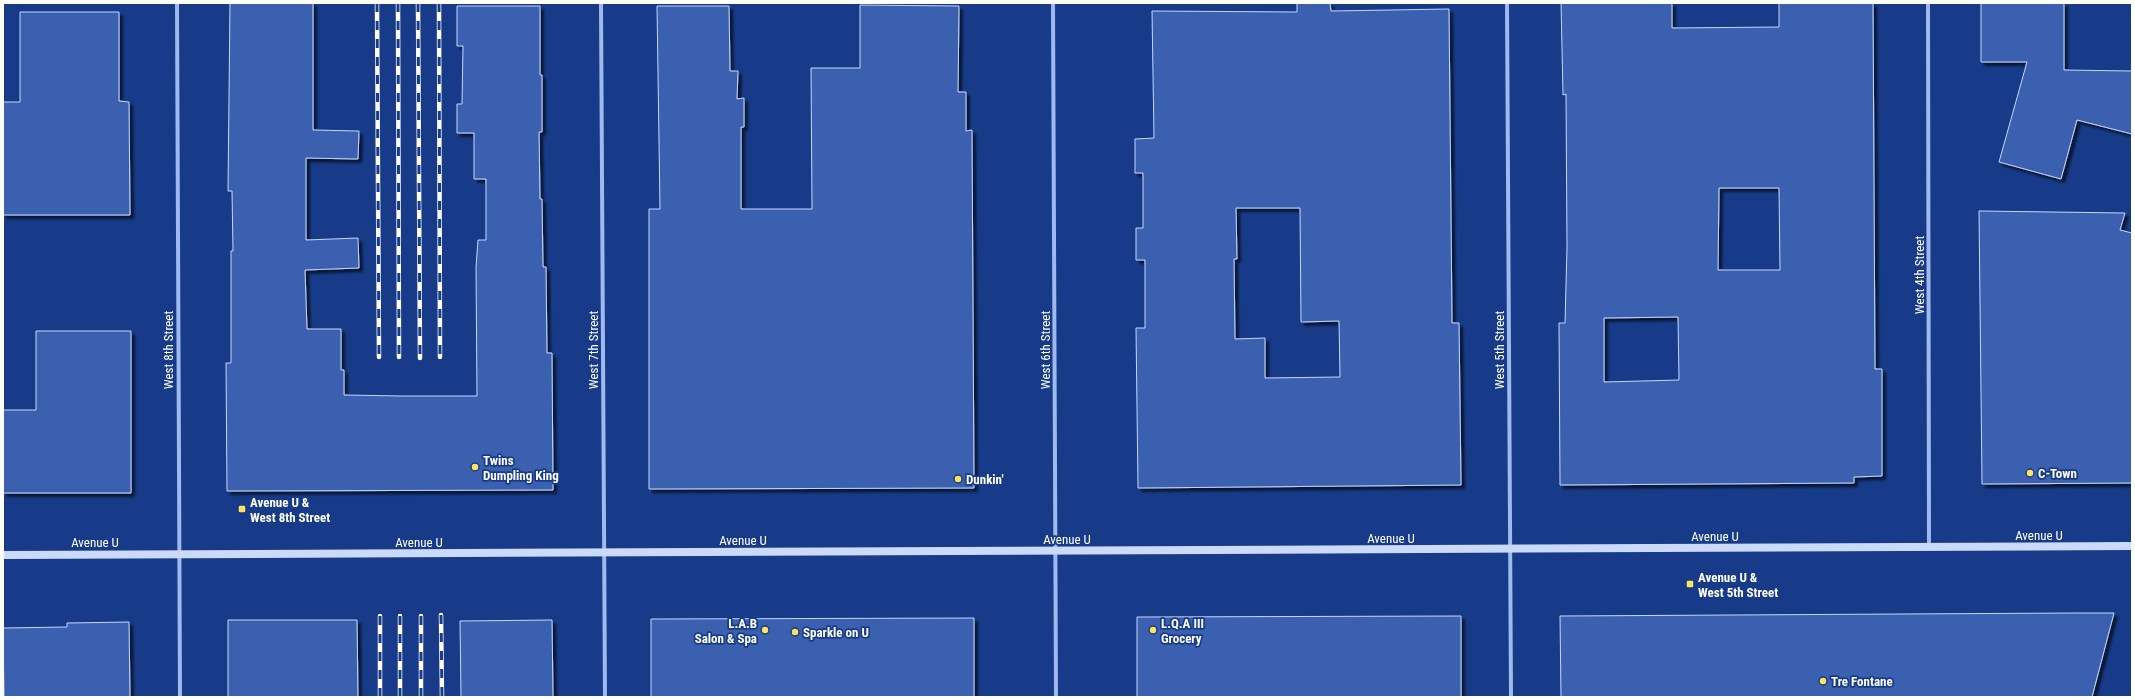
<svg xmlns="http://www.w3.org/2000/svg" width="2135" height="700" viewBox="0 0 2135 700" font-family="'Roboto Condensed',sans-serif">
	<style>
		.building { fill: #3b61b0; stroke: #c4d6fa; fill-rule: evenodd; filter: url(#shadow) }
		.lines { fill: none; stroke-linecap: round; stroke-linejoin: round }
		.street { stroke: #9fb9ee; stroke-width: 4 }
		.secondary { stroke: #ccdafa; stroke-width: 8 }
		.rail-casing { stroke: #fff; stroke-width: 4.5 }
		.rail { stroke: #173b88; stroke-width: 3; stroke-dasharray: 9; stroke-linecap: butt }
		.poi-dot { fill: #ffe45b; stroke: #173b88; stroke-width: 1.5 }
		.labels { text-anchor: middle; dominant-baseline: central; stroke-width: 3.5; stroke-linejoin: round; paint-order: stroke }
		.street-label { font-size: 13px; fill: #fff; stroke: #173b88 }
		.poi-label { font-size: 13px; font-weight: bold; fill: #fff; stroke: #173b88; text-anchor: start }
	</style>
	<defs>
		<filter id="shadow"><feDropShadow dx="3.5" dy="3.5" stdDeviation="1" flood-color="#0009"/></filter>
	</defs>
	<rect width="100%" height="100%" fill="#173b88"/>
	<g class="building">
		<polygon points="230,3 313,3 313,130 359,131 358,159 306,158 306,240 358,238 359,268 305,270 307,329 341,329 341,370 344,370 344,395 401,396 477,396 476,267 478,240 486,240 486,179 474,179 474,133 457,133 457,104 462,104 463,46 457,46 457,6 540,6 540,75 542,75 542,132 539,132 540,199 542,199 543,267 546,267 547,353 552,353 553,490 227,491 226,363 231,363 231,251 233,251 232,191 228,191"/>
		<path d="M1297,3H1330L1331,11L1449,9L1452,323H1459L1461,485L1138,488L1136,328H1145V260H1136V228H1143V173H1135V139L1154,138L1152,11L1297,12ZM1236,208H1300L1301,322L1339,321L1340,377L1265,378V338L1235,339L1234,259H1237Z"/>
		<path d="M1561,3H1672V28L1779,27V3H1873L1875,369H1882V476L1854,477V483L1560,485L1559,323H1565L1567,247L1566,94L1563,95ZM1719,188H1779L1780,270H1718ZM1678,317L1679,380L1604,382V318Z"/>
		<polygon points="1981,3 2064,3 2064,70 2132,71 2132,134 2077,120 2061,179 1999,162 2027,62 1981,62"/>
		<polygon points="860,5 959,6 958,92 966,92 966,131 972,130 974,488 649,489 649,209 660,209 657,6 729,6 730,71 738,71 737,99 744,98 744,127 741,127 741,209 812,209 811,68 860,68"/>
		<polygon points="20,12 119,12 119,101 129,102 130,215 3,215 3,102 20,102"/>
		<polygon points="1979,211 2125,213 2120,230 2132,233 2132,483 1982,484"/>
		<polygon points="36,331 131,331 131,493 3,493 3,410 36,410"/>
		<polygon points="2074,613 2114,613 2092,697 1561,697 1560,616"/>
		<polygon points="1461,616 1461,697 1137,697 1137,617"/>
		<polygon points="974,618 974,697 651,697 651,619"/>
		<polygon points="228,620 357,620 358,697 228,697"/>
		<polygon points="552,620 553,697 461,697 460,621"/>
		<polygon points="129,622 130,697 4,697 3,628 67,627 67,623"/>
	</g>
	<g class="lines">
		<g class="street">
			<polyline points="177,3 180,697"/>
			<polyline points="601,3 605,697"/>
			<polyline points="1053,3 1056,697"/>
			<polyline points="1507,3 1511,697"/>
			<polyline points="1928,3 1929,547"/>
		</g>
		<polyline class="secondary" points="3,555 2132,546"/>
		<defs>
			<g id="rail">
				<polyline points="377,3 379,357"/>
				<polyline points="398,3 399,357"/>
				<polyline points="418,3 420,358"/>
				<polyline points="439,3 440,357"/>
				<polyline points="441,615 442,697"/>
				<polyline points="380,616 380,697"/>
				<polyline points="400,616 400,697"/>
				<polyline points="421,616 421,697"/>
			</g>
		</defs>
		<use href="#rail" class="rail-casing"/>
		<use href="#rail" class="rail"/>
	</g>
	<g class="poi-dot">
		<circle cx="475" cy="467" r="4"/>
		<circle cx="2030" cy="473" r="4"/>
		<circle cx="958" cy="479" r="4"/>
		<rect x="238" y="505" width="8" height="8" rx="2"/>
		<rect x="1686" y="580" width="8" height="8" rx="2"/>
		<circle cx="765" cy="630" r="4"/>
		<circle cx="1153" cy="630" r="4"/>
		<circle cx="795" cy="632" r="4"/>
		<circle cx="1823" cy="681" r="4"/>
	</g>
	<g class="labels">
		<g class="street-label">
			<text transform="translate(1919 275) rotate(-90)">West 4th Street</text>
			<text transform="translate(168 350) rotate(-90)">West 8th Street</text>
			<text transform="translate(593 350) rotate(-90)">West 7th Street</text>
			<text transform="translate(1045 350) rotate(-90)">West 6th Street</text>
			<text transform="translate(1499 350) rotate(-90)">West 5th Street</text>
			<text x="2039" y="535">Avenue U</text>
			<text x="1715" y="536">Avenue U</text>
			<text x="1391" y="538">Avenue U</text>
			<text x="1067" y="539">Avenue U</text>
			<text x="743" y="540">Avenue U</text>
			<text x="95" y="542">Avenue U</text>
			<text x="419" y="542">Avenue U</text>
		</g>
		<g class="poi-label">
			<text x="483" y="460">Twins<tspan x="483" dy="15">Dumpling King</tspan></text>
			<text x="2038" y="473">C-Town</text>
			<text x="966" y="479">Dunkin'</text>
			<text x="250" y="502">Avenue U &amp;<tspan x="250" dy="15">West 8th Street</tspan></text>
			<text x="1698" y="577">Avenue U &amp;<tspan x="1698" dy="15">West 5th Street</tspan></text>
			<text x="757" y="623" text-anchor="end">L.A.B<tspan x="757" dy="15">Salon &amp; Spa</tspan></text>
			<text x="1161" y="623">L.Q.A III<tspan x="1161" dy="15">Grocery</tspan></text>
			<text x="803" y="632">Sparkle on U</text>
			<text x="1831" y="681">Tre Fontane</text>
		</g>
	</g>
	<rect width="2135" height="700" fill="none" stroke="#ffffff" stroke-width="8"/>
</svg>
